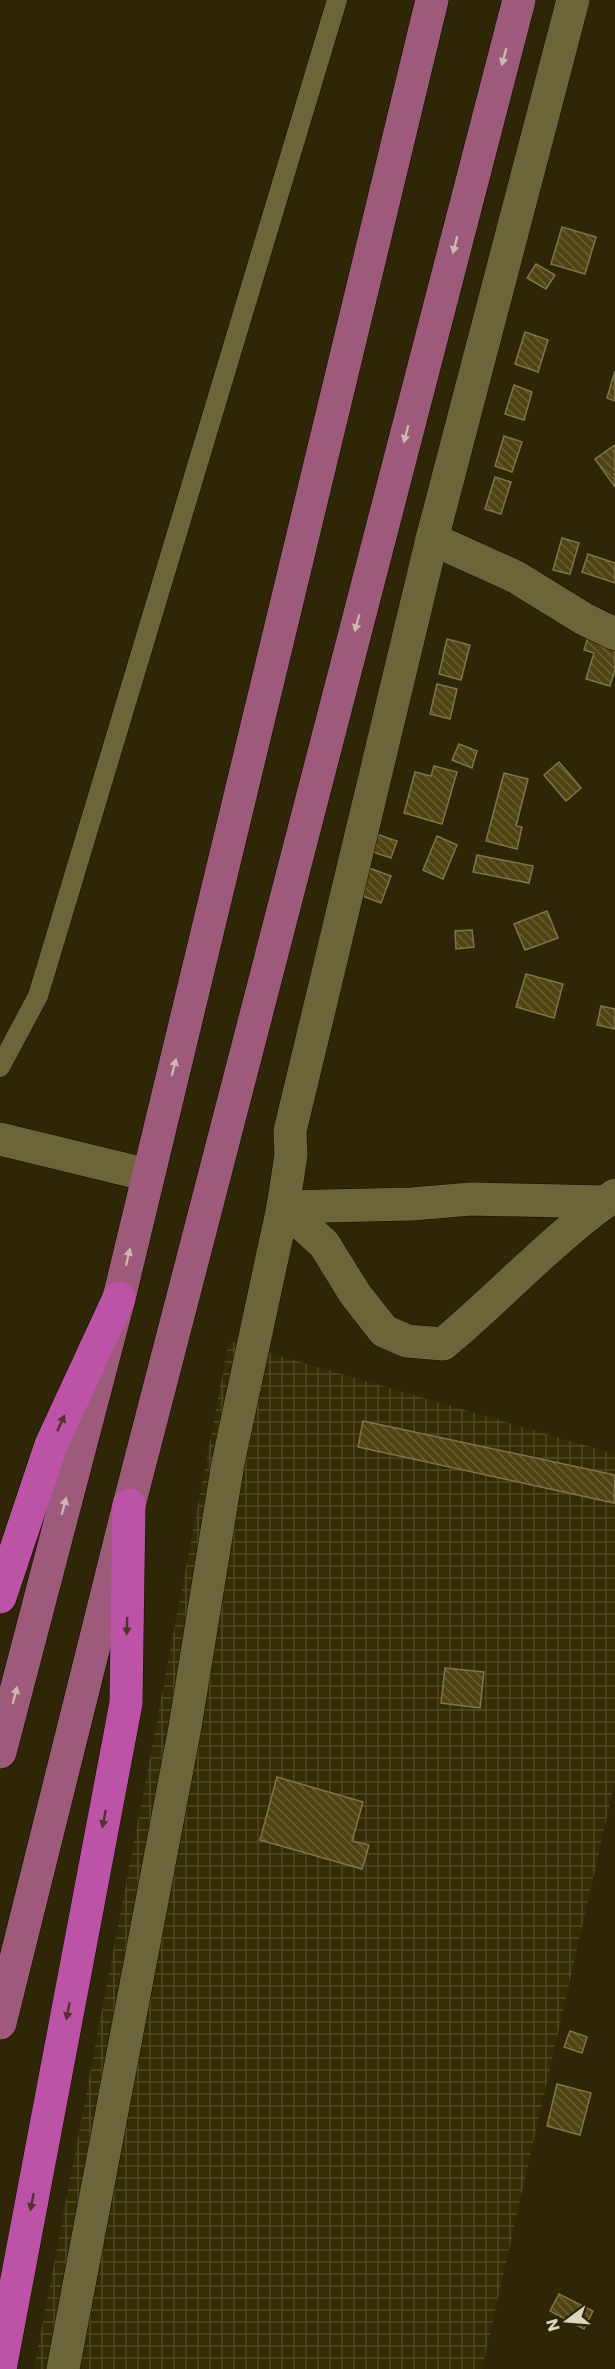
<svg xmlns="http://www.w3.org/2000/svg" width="615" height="2369" viewBox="0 0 615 2369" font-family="Poppins,sans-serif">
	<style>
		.industrial { fill: url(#industrial-grid) }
		.building { fill: url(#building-back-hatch); stroke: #7f754b; stroke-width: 1.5 }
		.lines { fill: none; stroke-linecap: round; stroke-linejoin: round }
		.lane-casing { stroke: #140f00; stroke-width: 21 }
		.street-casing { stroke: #140f00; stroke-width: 34 }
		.primary-casing { stroke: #140f00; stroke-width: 34 }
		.highway-casing { stroke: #140f00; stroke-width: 34 }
		.lane { stroke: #6e643a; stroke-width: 20 }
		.street { stroke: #6e643a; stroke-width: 33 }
		.primary { stroke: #9d5a7b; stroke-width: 33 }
		.highway { stroke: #bc53a7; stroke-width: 33 }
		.oneway { fill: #ccb7af }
		.oneway2 { fill: #52312e }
	</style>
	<defs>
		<pattern id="industrial-grid" width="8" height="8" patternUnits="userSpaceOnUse" patternTransform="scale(1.5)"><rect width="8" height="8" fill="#352c04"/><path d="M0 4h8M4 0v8" fill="none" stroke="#524a27"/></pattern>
		<pattern id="building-back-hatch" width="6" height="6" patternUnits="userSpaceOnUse" patternTransform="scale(1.5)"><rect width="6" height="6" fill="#504412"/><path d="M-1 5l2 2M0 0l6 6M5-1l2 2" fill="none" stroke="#695e33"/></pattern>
	</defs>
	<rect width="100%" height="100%" fill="#2e2606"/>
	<polygon class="industrial" points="229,1341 615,1454 615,1781 482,2369 34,2369"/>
	<g class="building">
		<polygon points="562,227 596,237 585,274 551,264"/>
		<polygon points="536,264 555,275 546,289 527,278"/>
		<polygon points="525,332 548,340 538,372 515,364"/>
		<polygon points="615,371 615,401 607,398"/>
		<polygon points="514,385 532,392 524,420 505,414"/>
		<polygon points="504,436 522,442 512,472 495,466"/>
		<polygon points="615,445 615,487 595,459"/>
		<polygon points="495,477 511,482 501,514 485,509"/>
		<polygon points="562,538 579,543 570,574 553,570"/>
		<polygon points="588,554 615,563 615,583 582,572"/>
		<polygon points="589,634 615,642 615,670 610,686 586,679 594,653 584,650"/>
		<polygon points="447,639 470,645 461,680 439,674"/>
		<polygon points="437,684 457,689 450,719 430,714"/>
		<polygon points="459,744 477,751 472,768 452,760"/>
		<polygon points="559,762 581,788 566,801 544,775"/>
		<polygon points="434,766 457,772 442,824 404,813 415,772 431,776"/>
		<polygon points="504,773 528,779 516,826 522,827 517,849 486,841"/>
		<polygon points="376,834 397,841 391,858 370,851"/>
		<polygon points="437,836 457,845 443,879 423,870"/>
		<polygon points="477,855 533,866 529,883 473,872"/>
		<polygon points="369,868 391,876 381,903 360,895"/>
		<polygon points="547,911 558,938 525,950 514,924"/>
		<polygon points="472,930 474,947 456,949 455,931"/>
		<polygon points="526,974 563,984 554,1018 516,1007"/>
		<polygon points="601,1006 615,1009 615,1029 597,1025"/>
		<polygon points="363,1421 615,1475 614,1503 358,1447"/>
		<polygon points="445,1668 484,1672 480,1708 441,1703"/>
		<polygon points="277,1777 363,1802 352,1841 369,1845 362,1869 260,1840"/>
		<polygon points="570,2031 587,2037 582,2053 564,2047"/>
		<polygon points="557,2084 591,2093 580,2135 547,2126"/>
		<polygon points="559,2294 593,2311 584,2329 550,2311"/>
	</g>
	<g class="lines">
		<defs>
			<polyline id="lane" points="0,1067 38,996 337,0"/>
			<g id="street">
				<path d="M573,0L432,539L290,1131L291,1155L283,1207L324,1244L355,1294L384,1331L407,1341L443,1344C501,1296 553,1238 615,1195"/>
				<polyline points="432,539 516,577 584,619 615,634"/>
				<polyline points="0,1139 148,1175"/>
				<polyline points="63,2369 185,1727 228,1463 283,1207 412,1204 471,1199 605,1202"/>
			</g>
			<g id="primary">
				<polyline points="0,1752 119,1298 432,0"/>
				<polyline points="0,2023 129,1505 519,0"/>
			</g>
			<g id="highway">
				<polyline points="0,1597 51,1445 119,1298"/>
				<polyline points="0,2369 126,1703 129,1505"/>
			</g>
		</defs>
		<use href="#lane" class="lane-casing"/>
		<use href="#street" class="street-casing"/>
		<use href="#primary" class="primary-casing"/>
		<use href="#highway" class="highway-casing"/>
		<use href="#lane" class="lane"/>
		<use href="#street" class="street"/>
		<use href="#primary" class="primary"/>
		<use href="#highway" class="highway"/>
	</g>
	<defs><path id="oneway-solid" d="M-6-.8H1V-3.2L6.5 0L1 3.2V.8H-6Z" transform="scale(1.5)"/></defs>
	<g class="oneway">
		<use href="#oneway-solid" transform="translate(504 57) rotate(105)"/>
		<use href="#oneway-solid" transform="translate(455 245) rotate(105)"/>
		<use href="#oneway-solid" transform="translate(406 434) rotate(105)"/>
		<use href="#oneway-solid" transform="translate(357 623) rotate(105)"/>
		<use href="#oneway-solid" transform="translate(174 1067) rotate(-76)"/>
		<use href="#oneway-solid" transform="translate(128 1257) rotate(-77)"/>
		<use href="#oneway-solid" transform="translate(64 1506) rotate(-75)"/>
		<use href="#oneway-solid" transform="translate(15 1695) rotate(-75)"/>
	</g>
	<g class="oneway2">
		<use href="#oneway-solid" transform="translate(61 1423) rotate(-65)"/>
		<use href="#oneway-solid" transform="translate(127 1626) rotate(91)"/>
		<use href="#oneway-solid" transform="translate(104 1819) rotate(101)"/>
		<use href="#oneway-solid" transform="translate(68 2011) rotate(101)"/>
		<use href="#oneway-solid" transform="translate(32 2202) rotate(101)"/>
	</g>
	<g transform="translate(567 2321) rotate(254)" stroke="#2e2606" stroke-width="4.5" paint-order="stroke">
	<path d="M0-4.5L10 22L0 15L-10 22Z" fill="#dbd6c0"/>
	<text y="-9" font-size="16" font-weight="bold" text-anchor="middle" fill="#dbd6c0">N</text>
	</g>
</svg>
